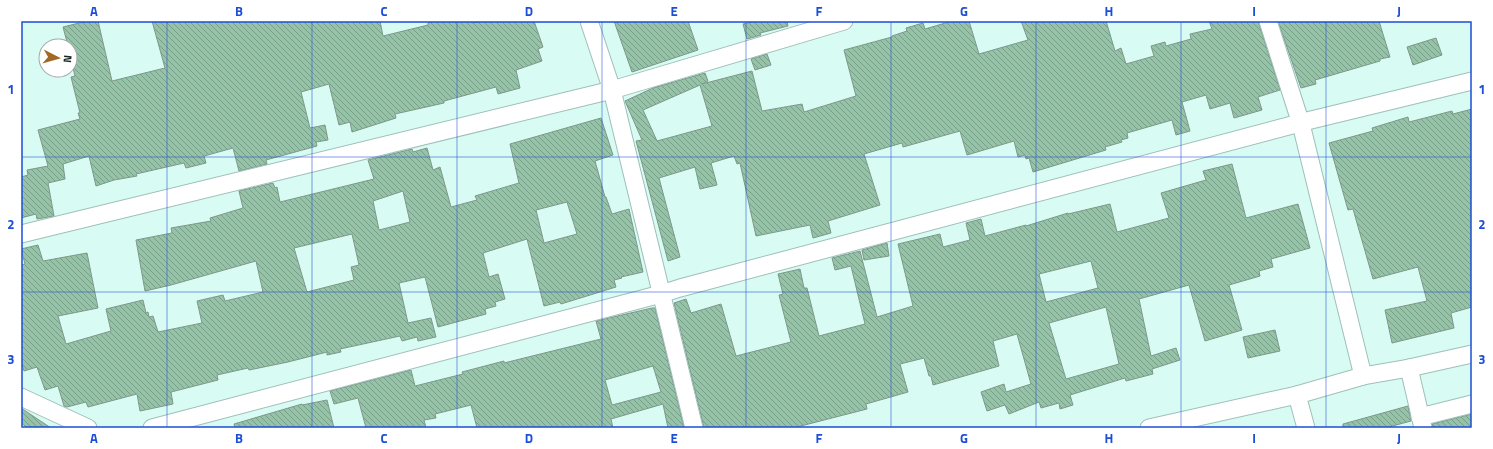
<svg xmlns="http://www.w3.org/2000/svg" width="1493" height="449" viewBox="0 0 1493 449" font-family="'Titillium Web',sans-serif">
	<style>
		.building { fill: url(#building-back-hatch); stroke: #7e9889; fill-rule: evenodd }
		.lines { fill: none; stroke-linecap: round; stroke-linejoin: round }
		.minor-casing { stroke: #9ec0b9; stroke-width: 19 }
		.minor { stroke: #fff; stroke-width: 17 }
		.grid { fill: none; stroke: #1d4ed8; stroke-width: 1; stroke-opacity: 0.55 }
		.neatline { fill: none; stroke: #1d4ed8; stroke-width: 1.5 }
		.grid-label { font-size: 13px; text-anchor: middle; font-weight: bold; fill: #1d4ed8 }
	</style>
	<defs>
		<pattern id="building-back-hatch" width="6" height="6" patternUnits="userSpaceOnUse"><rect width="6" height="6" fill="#94c3a7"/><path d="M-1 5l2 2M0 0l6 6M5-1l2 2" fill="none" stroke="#789e88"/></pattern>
	</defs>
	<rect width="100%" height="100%" fill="#d8fbf4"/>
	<g class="building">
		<polygon points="87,21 98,21 112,81 165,68 152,21 380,21 383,36 428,25 428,23 435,21 471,21 472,23 484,21 534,21 543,47 538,49 542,61 516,70 520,88 498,94 496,87 444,101 444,103 395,114 396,118 352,132 350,122 339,125 329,84 301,92 310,128 325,125 328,140 316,142 317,146 266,160 267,164 239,171 233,148 204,156 206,163 186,168 184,163 136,174 137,176 114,180 96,186 89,156 63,164 65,179 48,183 54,216 37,219 36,214 21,218 21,177 28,175 27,170 48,166 38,130 80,119 78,113 80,113 71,77 75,76 70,55 70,46 68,46 63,27"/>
		<polygon points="614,21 688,21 698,50 632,72"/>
		<polygon points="755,21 787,21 788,26 760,33 761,35 747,39 743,24"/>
		<path d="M952,21H969L979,54L1028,40L1021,21H1106L1115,51L1121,48L1126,64L1154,56L1151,46L1165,42L1166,46L1191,39L1190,34L1212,29L1209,21H1258L1280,90L1258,97L1262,110L1234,118L1230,103L1210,109L1206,95L1182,102L1190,131L1176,135L1172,120L1127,133L1128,138L1121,140L1122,142L1105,147L1106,150L1033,172L1029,158L1026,159L1025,155L1018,157L1014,141L967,155L960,131L903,147L902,143L864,154L880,205L828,221L831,233L813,238L810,225L756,236L740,163L737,164L734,156L711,163L717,185L700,189L695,167L659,178L680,257L668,261L636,141L642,140L625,101L653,88L705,73L708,81L702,84L752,71L762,111L802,104L804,112L856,96L844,50L892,37V36L907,31L906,28L923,23L925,29ZM700,85L712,126L657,141L643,110Z"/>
		<polygon points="1278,21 1379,21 1390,57 1380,59 1380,61 1315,80 1316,84 1301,88"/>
		<polygon points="1436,38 1442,55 1413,65 1407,47"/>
		<polygon points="767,54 771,65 755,70 751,59"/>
		<polygon points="1472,109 1472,307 1451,313 1454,328 1392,343 1385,310 1427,301 1418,267 1373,279 1353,209 1348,210 1329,143 1373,131 1372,128 1408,117 1409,122 1452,111 1453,114"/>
		<path d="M601,118L613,155L595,161L605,197H606L612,214L629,209L643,272L621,277L622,278L614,280L616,287L561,304L560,302L544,306L527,239L483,253L489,277L498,274L505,299L495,302L496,306L485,309L486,314L438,327L425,277L399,283L408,323L431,318L436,337L418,341L417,337L402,341L400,336L340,349L341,352L327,355V352L288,362L249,370L248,368L217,375L218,380L171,392L173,404L140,411L137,394L88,407L86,402L67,407L64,406L58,386L45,390L37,367L24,371L21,361V265L25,264L21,249L38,245L43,261L87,253L98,308L58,316L66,344L111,331L106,309L143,300L146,313L148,312L149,317L153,316L158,332L202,323L197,301L223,295L225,301L263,292L256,261L171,285L145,291L136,240L172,233L171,228L211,221L210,218L243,208L239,191L273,183L275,188L277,187L280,202L374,179L368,160L412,149L413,152L427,148L433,170L440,167L451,207L477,200L475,196L519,183L510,144ZM403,191L410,222L379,230L373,201ZM567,202L577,234L544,243L536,210ZM352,234L359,265L351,267L354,280L307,292L294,248Z"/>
		<path d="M1232,164L1246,218L1298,204L1310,248L1271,259L1273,267L1259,271L1260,276L1229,285L1242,330L1205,341L1189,285L1139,299L1151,356L1176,348L1180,360L1152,369L1153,374L1126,381L1125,378L1070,395L1073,405L1060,409L1059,403L1041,408L1039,402L1009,414L1005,405L987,411L981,392L1004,384L1006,392L1031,384L1017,334L993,341L999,366L933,385L931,376H929L924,358L900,364L908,392L866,404L867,409L793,428H704L674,303L686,299L691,313L721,304L736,356L791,342L779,295L783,294L778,274L800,269L804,288H807L819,336L865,324L851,266L835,270L832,258L860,251L877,317L913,306L898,244L940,234L943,247L970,240L966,223L981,219L985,236L1026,225V226L1068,213V214L1110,204L1117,232L1169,218L1161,193L1206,180L1203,171ZM1091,261L1098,288L1046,302L1039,274ZM1106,307L1119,364L1066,379L1049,323Z"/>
		<polygon points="887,243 889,256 864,260 862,250"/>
		<path d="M652,308H655L684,428H668L663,404L611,419L613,428H477L471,405L435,414L436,418L424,420L426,428H366L358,398L334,404L330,391L411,370L415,386L463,374L462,372L504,361V363L601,339L596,321ZM653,366L661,392L612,405L605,380Z"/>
		<polygon points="1275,330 1280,351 1248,358 1243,337"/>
		<polygon points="327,400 334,428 235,428 234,424 302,404 302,405"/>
		<polygon points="1408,406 1411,421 1385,428 1343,428 1343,424"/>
		<polygon points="21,408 51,428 28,428 21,423"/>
		<polygon points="1472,414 1472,428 1433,428 1432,424"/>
	</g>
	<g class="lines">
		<defs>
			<g id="minor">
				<polyline points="589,21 612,90 694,428"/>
				<polyline points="1268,21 1301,124 1363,376"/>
				<polyline points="21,234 612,90 844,21"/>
				<polyline points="1409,368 1423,428"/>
				<polyline points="1297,395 1306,428"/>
				<polyline points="21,397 88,428"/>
				<polyline points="1420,417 1472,404"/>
				<polyline points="152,428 661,294 680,288 1311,120 1472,81"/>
				<polyline points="1149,428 1297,395 1363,376 1409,368 1472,354"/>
			</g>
		</defs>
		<use href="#minor" class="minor-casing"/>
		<use href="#minor" class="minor"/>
	</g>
	<path class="grid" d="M167,21V428M312,21V428M457,21V428M602,21V428M746,21V428M891,21V428M1036,21V428M1181,21V428M1326,21V428M21,157H1472M21,292H1472"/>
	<rect width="1493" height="449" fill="none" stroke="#ffffff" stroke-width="44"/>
	<g transform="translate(58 58) rotate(96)"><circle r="19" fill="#ffffff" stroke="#a4a9a8"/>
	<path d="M0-3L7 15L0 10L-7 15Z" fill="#a06a24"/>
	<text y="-6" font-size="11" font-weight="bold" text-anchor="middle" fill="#1b2926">N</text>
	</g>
	<rect x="22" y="22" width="1449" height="405" class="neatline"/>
	<g class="grid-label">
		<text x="94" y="16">A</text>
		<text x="239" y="16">B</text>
		<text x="384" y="16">C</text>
		<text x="529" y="16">D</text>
		<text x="674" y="16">E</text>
		<text x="819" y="16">F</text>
		<text x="964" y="16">G</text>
		<text x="1109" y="16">H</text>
		<text x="1254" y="16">I</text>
		<text x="1399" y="16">J</text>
		<text x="11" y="94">1</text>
		<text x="1482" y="94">1</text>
		<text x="11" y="229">2</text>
		<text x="1482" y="229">2</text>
		<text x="11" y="364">3</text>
		<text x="1482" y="364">3</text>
		<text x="94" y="443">A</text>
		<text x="239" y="443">B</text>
		<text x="384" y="443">C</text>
		<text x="529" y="443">D</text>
		<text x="674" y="443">E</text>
		<text x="819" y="443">F</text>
		<text x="964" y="443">G</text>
		<text x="1109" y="443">H</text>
		<text x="1254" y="443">I</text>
		<text x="1399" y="443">J</text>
	</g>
</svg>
